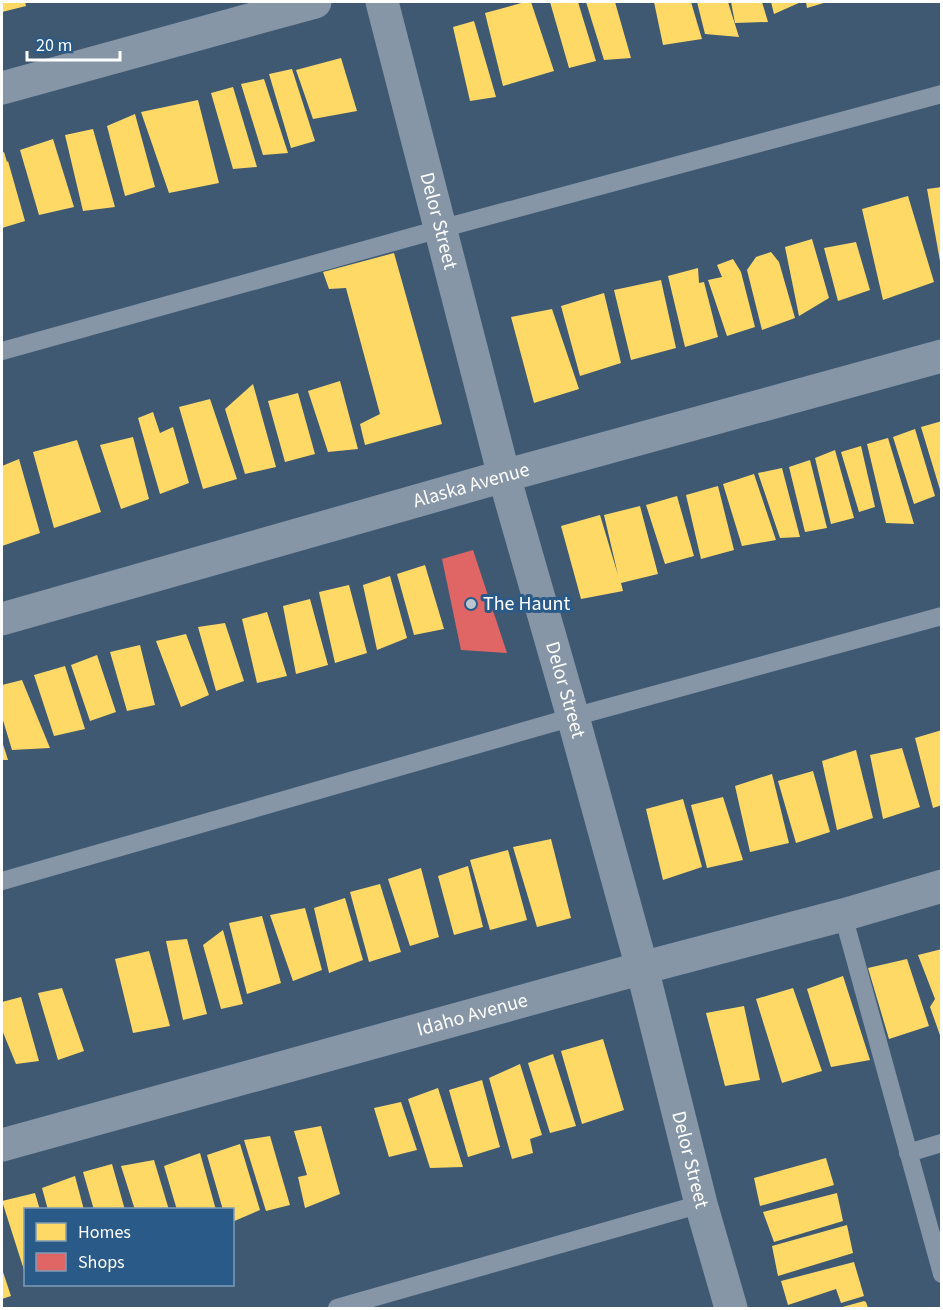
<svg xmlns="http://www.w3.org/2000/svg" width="943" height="1310" viewBox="0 0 943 1310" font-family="'Source Sans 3',sans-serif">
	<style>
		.homes { fill: #ffd966 }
		.shops { fill: #e06666 }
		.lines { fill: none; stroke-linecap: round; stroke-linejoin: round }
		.service { stroke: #8696a7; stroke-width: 18 }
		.minor { stroke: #8696a7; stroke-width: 33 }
		.tertiary { stroke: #8696a7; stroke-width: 33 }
		.poi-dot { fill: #bcc5ce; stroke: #295a88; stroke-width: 2 }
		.labels { text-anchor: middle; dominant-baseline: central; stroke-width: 6; stroke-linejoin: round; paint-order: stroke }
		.street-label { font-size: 20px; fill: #fff; stroke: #295a88 }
		.poi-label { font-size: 20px; fill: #fff; stroke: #295a88; text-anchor: start }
	</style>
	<rect width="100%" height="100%" fill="#3f5972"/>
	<g class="homes">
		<polygon points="2,2 25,2 26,6 2,12"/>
		<polygon points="525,2 531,2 554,71 503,86 485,13"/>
		<polygon points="550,2 578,2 596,61 569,68"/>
		<polygon points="586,2 615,2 631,58 604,60"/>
		<polygon points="654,2 691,2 702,39 663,45"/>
		<polygon points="697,2 728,2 739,37 705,34"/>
		<polygon points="731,2 762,2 768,22 735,23"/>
		<polygon points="771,2 801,2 774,14"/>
		<polygon points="806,2 827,2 807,8"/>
		<polygon points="474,21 496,97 470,101 453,27"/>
		<polygon points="341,58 357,111 313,119 296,70"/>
		<polygon points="292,69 315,141 291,148 269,74"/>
		<polygon points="264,79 288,153 263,155 241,84"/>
		<polygon points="233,87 257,167 233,169 211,93"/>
		<polygon points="198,100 219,183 169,193 141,112"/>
		<polygon points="135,114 155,187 125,196 107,126"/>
		<polygon points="93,129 115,207 83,211 65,135"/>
		<polygon points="53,139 74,207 39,215 20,150"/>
		<polygon points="4,152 7,162 8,161 25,221 2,228 2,153"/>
		<polygon points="942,187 942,261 940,261 927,189"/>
		<polygon points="908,196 934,282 883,300 862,209"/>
		<polygon points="812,239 829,298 799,316 785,247"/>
		<polygon points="856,242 870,290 838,301 824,248"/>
		<polygon points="771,252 779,262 795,318 762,330 747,270 756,257"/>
		<polygon points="394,253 442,424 365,445 360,424 380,414 346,288 329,289 323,272"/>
		<polygon points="733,259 741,272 755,327 727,336 708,280 722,277 717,265"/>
		<polygon points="698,268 699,283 704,282 718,337 685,347 668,276"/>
		<polygon points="661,280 676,348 631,360 614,290"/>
		<polygon points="604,293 621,363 580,376 561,306"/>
		<polygon points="552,309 579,389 534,403 511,317"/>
		<polygon points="340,381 358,449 328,452 308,391"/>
		<polygon points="253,384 276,467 245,474 225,409"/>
		<polygon points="298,393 315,454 285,462 268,401"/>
		<polygon points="210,399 237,479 203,489 179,407"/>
		<polygon points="153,412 160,433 173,427 189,483 160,494 138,418"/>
		<polygon points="942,421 942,493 941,493 921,427"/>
		<polygon points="915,429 935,496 914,504 893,437"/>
		<polygon points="133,437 149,499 121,509 100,445"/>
		<polygon points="888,438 914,524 886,523 867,444"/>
		<polygon points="77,440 101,512 54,528 33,452"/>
		<polygon points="861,446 875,507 859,512 841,452"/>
		<polygon points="835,450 854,518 831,524 815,458"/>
		<polygon points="19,459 40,533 2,546 2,466"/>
		<polygon points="810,460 827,528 805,532 789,467"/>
		<polygon points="782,468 800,537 780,538 758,473"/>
		<polygon points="754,474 776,540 742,546 723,484"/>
		<polygon points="718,486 734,550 701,559 686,495"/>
		<polygon points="677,496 694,556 665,564 646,505"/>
		<polygon points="640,506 658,574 621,583 623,591 581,599 561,526 600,515 618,575 604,515"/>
		<polygon points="425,565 444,629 414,635 397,574"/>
		<polygon points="390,576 407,638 377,650 363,585"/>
		<polygon points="349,585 367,653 335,663 319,592"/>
		<polygon points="310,599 328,665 296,674 283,606"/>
		<polygon points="267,612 287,676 257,683 242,619"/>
		<polygon points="225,623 244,681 216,691 198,627"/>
		<polygon points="186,634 209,695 181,707 156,641"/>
		<polygon points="140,645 155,705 127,711 110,652"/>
		<polygon points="97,655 116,712 90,721 71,665"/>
		<polygon points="65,666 85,729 54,736 34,675"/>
		<polygon points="22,680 50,748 12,750 2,717 2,685"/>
		<polygon points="942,730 942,805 933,808 915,738"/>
		<polygon points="2,741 8,760 2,760"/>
		<polygon points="902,748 920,807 883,819 870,755"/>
		<polygon points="856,750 873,818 837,830 822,761"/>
		<polygon points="813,771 830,832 796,843 778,781"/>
		<polygon points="772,774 789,843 750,852 735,786"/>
		<polygon points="723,797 743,860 707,868 691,805"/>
		<polygon points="683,799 702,867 663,880 646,809"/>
		<polygon points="551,839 571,918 537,927 513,847"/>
		<polygon points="508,850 527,920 490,930 470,860"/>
		<polygon points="468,866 483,927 454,935 438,876"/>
		<polygon points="421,868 439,937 410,946 388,879"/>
		<polygon points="380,884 401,952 369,962 350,892"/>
		<polygon points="345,898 363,960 329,973 314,908"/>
		<polygon points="305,908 322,970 293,981 270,915"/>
		<polygon points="262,916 281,983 247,994 229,923"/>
		<polygon points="223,930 243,1004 221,1009 203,945"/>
		<polygon points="187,939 207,1014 183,1020 166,941"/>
		<polygon points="942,949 942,1038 941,1038 930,1007 935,999 918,955"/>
		<polygon points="149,951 170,1026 133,1033 115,959"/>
		<polygon points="907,959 929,1026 889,1039 868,968"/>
		<polygon points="843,976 870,1060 831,1067 807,989"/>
		<polygon points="62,988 84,1051 58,1060 38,993"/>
		<polygon points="793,988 822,1071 782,1083 756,999"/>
		<polygon points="21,997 39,1061 16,1064 2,1030 2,1002"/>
		<polygon points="744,1006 760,1080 725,1086 706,1013"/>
		<polygon points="603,1039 624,1110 582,1124 561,1051"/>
		<polygon points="553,1054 576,1126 550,1133 528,1063"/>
		<polygon points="520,1064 542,1135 530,1139 533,1153 512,1159 489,1078"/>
		<polygon points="482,1080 500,1147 468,1157 449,1090"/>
		<polygon points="438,1088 463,1167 430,1168 408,1099"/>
		<polygon points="401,1102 417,1150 389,1157 374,1108"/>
		<polygon points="321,1126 340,1194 305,1208 298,1177 307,1175 294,1131"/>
		<polygon points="270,1136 290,1205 266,1211 244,1140"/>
		<polygon points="240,1144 260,1210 232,1222 232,1210 223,1210 207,1155"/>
		<polygon points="200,1153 216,1210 177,1210 164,1166"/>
		<polygon points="826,1158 834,1185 760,1206 754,1178"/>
		<polygon points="154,1160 169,1210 135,1210 121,1166"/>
		<polygon points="112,1164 125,1210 94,1210 83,1172"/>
		<polygon points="75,1176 84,1210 48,1210 42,1188"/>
		<polygon points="35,1193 40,1210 26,1210 26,1270 24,1270 2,1201"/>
		<polygon points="837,1193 843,1221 774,1242 763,1212"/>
		<polygon points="847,1225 853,1253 778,1276 772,1246"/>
		<polygon points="854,1262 864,1296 841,1303 836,1289 788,1305 781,1281"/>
		<polygon points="2,1269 11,1296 2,1299"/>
		<polygon points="864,1301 866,1302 868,1308 839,1308"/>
	</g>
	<polygon class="shops" points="473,550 507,653 461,650 442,559"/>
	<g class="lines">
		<g class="service">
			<polyline points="2,351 440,229 942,94"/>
			<polyline points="2,881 573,717 942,616"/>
			<polyline points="843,915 942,1274"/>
			<polyline points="908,1153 942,1143"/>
			<polyline points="337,1308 701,1204"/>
		</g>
		<g class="minor">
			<polyline points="2,88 315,2"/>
			<path id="s1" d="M2,619L504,476L942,356"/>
			<path id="s2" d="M2,1145L642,968L843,915L942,886"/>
		</g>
		<path class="tertiary" id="s3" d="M382,2L504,476L573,717L642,968L701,1204L731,1308"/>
	</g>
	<circle class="poi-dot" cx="471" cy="604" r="6"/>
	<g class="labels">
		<g class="street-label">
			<text stroke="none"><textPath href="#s3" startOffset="226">Delor Street</textPath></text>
			<text stroke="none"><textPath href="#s1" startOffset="488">Alaska Avenue</textPath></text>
			<text stroke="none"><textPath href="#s3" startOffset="712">Delor Street</textPath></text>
			<text stroke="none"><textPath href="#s2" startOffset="488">Idaho Avenue</textPath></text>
			<text stroke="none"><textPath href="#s3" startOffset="1198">Delor Street</textPath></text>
		</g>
		<g class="poi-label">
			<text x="483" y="604">The Haunt</text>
		</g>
	</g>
	<rect width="943" height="1310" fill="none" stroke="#ffffff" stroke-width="6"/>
	<rect x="24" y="1208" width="210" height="78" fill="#295a88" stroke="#7f9cb8" stroke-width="1.5"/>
	<rect x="36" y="1223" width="30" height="18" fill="#ffd966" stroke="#7f9cb8" stroke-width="1.5"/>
	<text x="78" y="1238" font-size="18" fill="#ffffff">Homes</text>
	<rect x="36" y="1253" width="30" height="18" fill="#e06666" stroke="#7f9cb8" stroke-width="1.5"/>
	<text x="78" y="1268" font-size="18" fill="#ffffff">Shops</text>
	<path d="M27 51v9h93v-9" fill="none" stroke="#ffffff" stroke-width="3"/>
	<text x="36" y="51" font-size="18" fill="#ffffff" stroke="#295a88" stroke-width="4.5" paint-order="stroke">20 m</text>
</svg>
